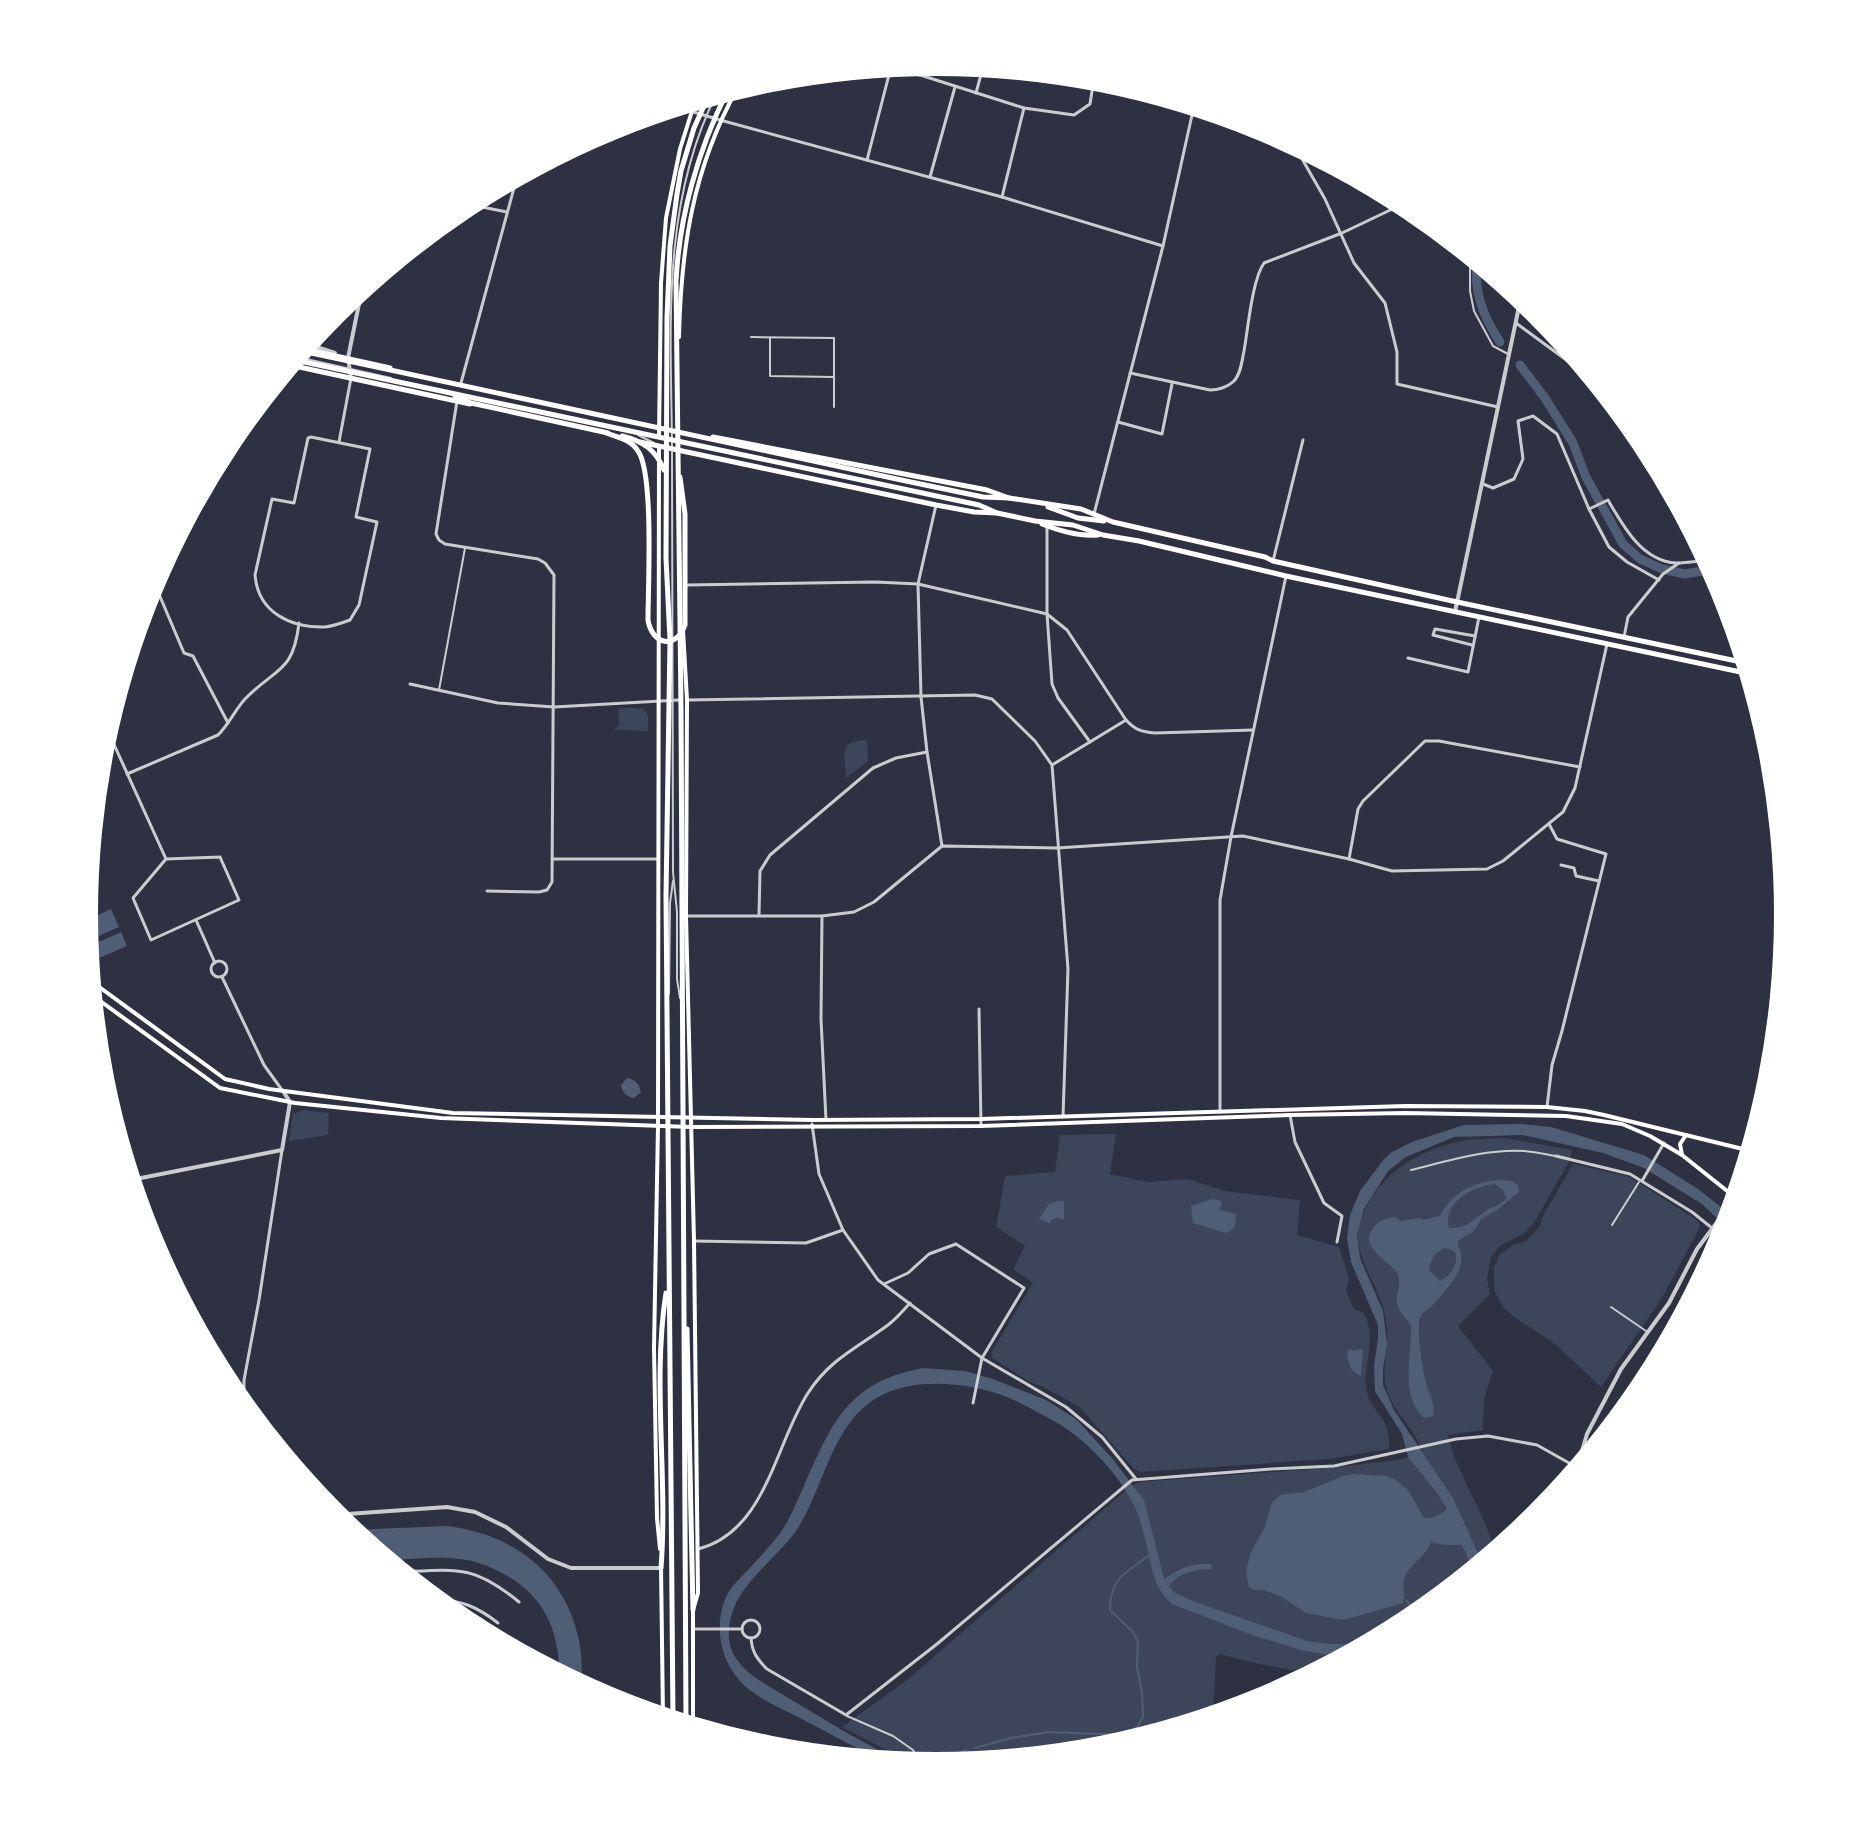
<svg xmlns="http://www.w3.org/2000/svg" width="1873" height="1828" viewBox="0 0 1873 1828" font-family="Helvetica,sans-serif">
	<style>
		.green { fill: #3c4559 }
		.water { fill: #4f5d75; fill-rule: evenodd }
		.lines { fill: none; stroke-linecap: round; stroke-linejoin: round }
		.stream { stroke: #4f5d75; stroke-width: 2 }
		.river { stroke: #4f5d75; stroke-width: 9 }
		.service { stroke: #caccd0; stroke-width: 2 }
		.pedestrian { stroke: #caccd0; stroke-width: 2 }
		.minor { stroke: #caccd0; stroke-width: 3 }
		.tertiary { stroke: #caccd0; stroke-width: 4 }
		.secondary { stroke: #fff; stroke-width: 4 }
		.primary { stroke: #fff; stroke-width: 5 }
		.trunk { stroke: #fff; stroke-width: 5 }
	</style>
	<rect width="100%" height="100%" fill="#2d3142"/>
	<g class="green">
		<polygon points="618,708 643,708 648,715 648,731 614,730 619,724"/>
		<path d="M867,740L868,761L846,778C845,753 837,741 867,740Z"/>
		<polygon points="303,1110 329,1113 328,1135 289,1141 293,1114"/>
		<path d="M1116,1134L1110,1174L1148,1182L1188,1179L1225,1191L1300,1200L1297,1235L1339,1247L1349,1278L1346,1291L1354,1309L1364,1313C1368,1321 1370,1329 1370,1338C1370,1358 1362,1375 1368,1396C1371,1406 1380,1414 1385,1423C1389,1431 1389,1440 1389,1449L1329,1459L1140,1472L1134,1469L1080,1407L1043,1387L1030,1382L992,1358L991,1353L1033,1283L1013,1269L1025,1246L996,1227L1005,1176L1055,1172L1060,1135Z"/>
		<path d="M1506,1138L1572,1150L1569,1162L1535,1221L1526,1232L1499,1247L1491,1257L1487,1279L1490,1294L1458,1326L1493,1371L1484,1399L1483,1430L1448,1435C1453,1462 1474,1497 1485,1523C1489,1534 1493,1543 1494,1554L1409,1623L1313,1674L1250,1662L1220,1654L1216,1657L1213,1716L1102,1750L936,1766L904,1763L886,1750L842,1727L907,1680L1125,1491L1138,1482L1339,1467L1397,1460L1423,1453C1417,1432 1398,1417 1389,1396C1381,1378 1386,1360 1387,1342C1388,1332 1386,1321 1384,1311C1378,1285 1359,1264 1358,1237C1358,1228 1361,1221 1364,1213C1380,1174 1417,1151 1457,1142C1473,1138 1490,1139 1506,1138Z"/>
		<polygon points="1573,1164 1630,1177 1698,1221 1700,1227 1662,1298 1601,1387 1555,1344 1517,1319 1503,1307 1494,1290 1494,1268 1500,1254 1513,1245 1526,1241 1540,1226 1543,1216"/>
	</g>
	<g class="water">
		<polygon points="111,909 119,927 87,941 85,921"/>
		<polygon points="121,932 127,946 92,961 88,947"/>
		<path d="M627,1078C635,1079 639,1084 641,1092L634,1098C626,1097 622,1092 621,1085Z"/>
		<path d="M1521,1124L1551,1127L1644,1155L1698,1189L1731,1215L1727,1228L1702,1204L1644,1168L1603,1153L1523,1135L1454,1137L1406,1157L1388,1171L1364,1209L1357,1235L1360,1258L1383,1311L1387,1344L1383,1369V1385L1394,1410L1453,1498L1472,1540L1479,1556L1478,1566L1469,1574V1560L1462,1545H1445L1431,1542C1425,1558 1412,1562 1405,1576C1401,1584 1406,1594 1403,1603L1344,1620L1306,1613L1282,1597L1264,1590H1255L1249,1587L1246,1571L1251,1552L1265,1527L1271,1505L1274,1500L1280,1495L1304,1492L1343,1476L1353,1474L1386,1476L1394,1479L1408,1490L1424,1518C1434,1519 1439,1515 1447,1509L1438,1494L1408,1457L1402,1434L1375,1391L1374,1366L1378,1338V1325L1351,1262L1347,1238L1350,1215L1360,1191L1384,1159L1392,1152L1412,1142L1464,1125Z"/>
		<path d="M1497,1180L1512,1181L1518,1185L1519,1192L1497,1210L1481,1219L1474,1231L1458,1241V1246C1471,1266 1445,1291 1433,1305C1429,1309 1422,1312 1420,1318C1416,1329 1423,1374 1427,1386C1430,1397 1436,1405 1433,1416L1424,1418C1399,1394 1412,1356 1411,1325C1406,1317 1399,1314 1397,1304C1395,1293 1403,1283 1397,1273C1388,1259 1358,1248 1373,1228C1379,1220 1386,1218 1396,1217L1400,1221L1420,1218L1423,1220L1440,1216C1452,1193 1471,1183 1497,1180ZM1495,1184L1503,1190L1506,1199C1499,1206 1491,1207 1484,1212C1472,1221 1465,1229 1449,1228C1442,1203 1473,1186 1495,1184ZM1446,1248L1455,1252C1459,1265 1451,1275 1440,1281L1429,1270C1430,1260 1437,1250 1446,1248Z"/>
		<path d="M1212,1199L1222,1201L1220,1210L1236,1214L1235,1227L1227,1233C1215,1230 1204,1226 1193,1223L1191,1206Z"/>
		<polygon points="1059,1201 1064,1201 1064,1220 1057,1218 1051,1220 1051,1224 1039,1219 1049,1204"/>
		<path d="M1350,1349L1354,1351L1362,1349L1363,1350L1361,1376C1348,1369 1349,1365 1347,1351Z"/>
		<path d="M923,1368L965,1371L993,1379L1046,1400L1076,1419L1111,1457L1144,1500L1164,1579C1179,1569 1193,1562 1212,1564L1211,1569C1194,1570 1180,1572 1169,1586L1175,1593L1198,1603L1307,1641L1329,1644H1348L1408,1623L1357,1651L1328,1655L1305,1651L1255,1636L1172,1604C1151,1585 1152,1565 1145,1539C1142,1528 1139,1515 1134,1505C1120,1476 1088,1442 1061,1425C1044,1416 1026,1405 1007,1397C973,1383 918,1377 884,1394C832,1419 826,1484 798,1528C780,1555 745,1579 734,1608C728,1623 726,1640 734,1655C744,1674 768,1685 785,1696C806,1708 826,1721 847,1733C865,1743 883,1752 900,1762L881,1761C853,1746 826,1732 798,1717C778,1707 754,1697 740,1681C717,1656 713,1616 731,1588C747,1570 766,1552 781,1532C790,1519 796,1503 803,1488C832,1423 847,1382 923,1368Z"/>
		<path d="M447,1526C512,1534 563,1571 578,1636C582,1652 582,1669 582,1686L559,1674C560,1630 542,1593 502,1573C489,1566 476,1561 461,1559C437,1556 412,1559 387,1560L350,1530Z"/>
	</g>
	<g class="lines">
		<g class="stream">
			<polyline points="1406,1600 1419,1615"/>
			<path d="M975,1748L1011,1738L1049,1732L1125,1735L1138,1726L1143,1716L1142,1693L1137,1667L1138,1642L1132,1631L1110,1610C1110,1577 1126,1573 1151,1554"/>
			<polyline points="926,1765 966,1750"/>
		</g>
		<g class="river">
			<path d="M1478,262C1472,291 1484,318 1500,342"/>
			<polyline points="1520,365 1545,398 1573,443 1586,477 1623,544 1640,559 1662,569 1685,574 1713,569"/>
		</g>
		<g class="service">
			<polyline points="1472,257 1470,267 1470,291 1474,311 1493,346 1508,354"/>
			<polyline points="297,357 391,378"/>
			<polyline points="638,435 654,443"/>
			<path d="M672,446C671,327 661,205 716,95"/>
			<polyline points="672,452 673,872 677,912 677,979 680,998"/>
			<polyline points="669,994 670,903 673,881"/>
			<path d="M1411,1170C1448,1161 1485,1149 1524,1151C1534,1152 1545,1154 1555,1156"/>
			<polyline points="1611,1307 1646,1331"/>
			<polyline points="847,1716 893,1736 913,1750 921,1765"/>
		</g>
		<g class="pedestrian">
			<polyline points="751,337 834,338 834,407"/>
			<polyline points="770,338 770,376 834,377"/>
			<polyline points="439,690 465,548"/>
			<polyline points="1612,1225 1639,1182"/>
		</g>
		<g class="minor">
			<polyline points="892,66 1024,108 1074,115 1090,104 1094,78"/>
			<polyline points="919,75 922,63"/>
			<polyline points="976,93 983,67"/>
			<polyline points="677,107 720,120 1002,197 1163,246"/>
			<polyline points="1293,143 1325,199 1354,263 1385,303 1397,352 1397,384 1498,407"/>
			<polyline points="867,160 891,67"/>
			<polyline points="930,177 955,87"/>
			<polyline points="1002,197 1024,108"/>
			<polyline points="467,204 507,212"/>
			<polyline points="1516,323 1569,362 1590,374"/>
			<path d="M1130,373L1210,390C1218,390 1228,387 1234,381C1241,374 1242,360 1244,351C1248,329 1252,280 1264,263L1342,233L1405,203"/>
			<polyline points="461,383 517,177"/>
			<polyline points="457,401 436,534 439,540 445,544 538,559 545,563 554,575 552,882 547,890 539,892 487,891"/>
			<polyline points="1118,422 1162,434 1172,384"/>
			<path d="M311,437L370,449L356,517L377,522L359,605L350,620C342,623 333,626 325,627C290,628 258,612 255,575L272,499L294,503L308,438Z"/>
			<polyline points="339,442 351,378"/>
			<polyline points="1483,484 1493,488 1514,479 1523,459 1518,421 1533,416 1557,434 1589,509 1609,547 1627,562 1659,580"/>
			<polyline points="936,505 918,584 921,697 927,752 942,846"/>
			<path d="M1589,509L1608,500C1623,526 1642,561 1676,563C1687,563 1698,561 1709,560"/>
			<polyline points="1094,514 1163,246 1194,106"/>
			<path d="M1047,526V614L1067,630L1126,720C1135,730 1142,732 1155,733L1253,730"/>
			<polyline points="1273,561 1303,440"/>
			<polyline points="153,580 184,653 193,656 228,723"/>
			<polyline points="687,585 875,582 918,584 1047,614 1052,684 1058,698 1090,742"/>
			<polyline points="1624,637 1628,617 1663,574 1679,563"/>
			<polyline points="1472,645 1433,635 1435,629 1475,636"/>
			<polyline points="1408,658 1468,672 1479,617"/>
			<polyline points="1735,660 1739,638"/>
			<polyline points="410,684 498,703 554,707 679,700"/>
			<polyline points="687,700 975,695 992,699 1035,741 1052,765 1068,969 1063,1117"/>
			<polyline points="107,729 166,859"/>
			<polyline points="1052,765 1126,720"/>
			<path d="M127,774L218,735C229,724 235,710 245,699C276,667 293,674 299,623"/>
			<polygon points="220,857 239,900 151,940 133,898 166,859"/>
			<polyline points="552,859 658,859"/>
			<polyline points="1349,859 1358,809 1363,801 1425,741 1439,741 1580,767"/>
			<polyline points="1561,865 1574,868 1576,876 1599,881"/>
			<polyline points="759,915 760,871 770,855 873,768 896,758 927,752"/>
			<polyline points="686,916 822,916 854,912 874,902 942,846 1057,848 1243,836 1349,859 1392,871 1487,869 1503,861 1563,812 1575,788 1607,644"/>
			<polyline points="822,916 821,1019 826,1120"/>
			<polyline points="196,920 215,963"/>
			<circle cx="219" cy="969" r="8"/>
			<polyline points="222,977 264,1065 282,1090"/>
			<polyline points="979,1009 981,1126"/>
			<polyline points="1547,1107 1552,1065 1562,1031 1606,854 1557,839 1549,824"/>
			<polyline points="1220,1112 1220,900 1231,837 1286,576"/>
			<polyline points="1290,1115 1295,1142 1324,1203 1342,1216 1337,1242"/>
			<polyline points="812,1124 819,1174 843,1230 878,1280 982,1358 1066,1407 1102,1437 1136,1479"/>
			<polyline points="1556,1156 1630,1174 1692,1212 1712,1228 1725,1235"/>
			<polyline points="1642,1181 1664,1143"/>
			<polyline points="694,1241 806,1243 843,1230"/>
			<polyline points="884,1284 908,1273 929,1254 956,1244 1024,1288 982,1358 973,1403"/>
			<polyline points="244,1407 244,1380 259,1300 282,1150"/>
			<path d="M698,1549C766,1532 775,1444 808,1393C830,1359 857,1348 888,1325C896,1319 903,1311 910,1303"/>
			<path d="M402,1572C457,1569 474,1565 519,1602"/>
			<path d="M436,1600C460,1599 479,1608 498,1623"/>
			<circle cx="751" cy="1629" r="9"/>
			<polyline points="693,1629 742,1629"/>
			<path d="M751,1638C752,1652 757,1659 767,1669L846,1715L937,1644L1132,1480L1271,1469L1334,1466L1456,1439L1488,1436L1537,1445L1578,1468"/>
			<polyline points="505,1643 505,1645"/>
		</g>
		<g class="tertiary">
			<polyline points="307,344 335,353"/>
			<polyline points="351,378 348,358 362,289"/>
			<polyline points="1455,612 1521,297"/>
			<polyline points="131,1180 282,1150 290,1102 283,1091"/>
			<polyline points="1576,1471 1587,1434 1621,1369 1669,1303 1697,1249 1736,1197"/>
			<polyline points="333,1515 447,1507 475,1512 506,1527 548,1559 571,1568 661,1568"/>
		</g>
		<g class="secondary">
			<path d="M679,337C681,247 693,169 737,89"/>
			<polyline points="659,437 661,283 666,218 680,149 692,111 698,100"/>
			<polyline points="659,446 658,1126 654,1348 657,1518 660,1549"/>
			<polyline points="683,630 687,700 686,916 694,1241 698,1593 693,1610 693,1726"/>
			<polyline points="91,981 225,1079 269,1089 453,1113 812,1120 981,1119 1405,1106 1547,1107 1585,1111 1604,1115 1751,1151"/>
			<polyline points="92,995 220,1088 295,1103 441,1118 691,1127 981,1126 1290,1115 1405,1113 1566,1116 1622,1124 1650,1136 1682,1155 1736,1198"/>
			<polyline points="1682,1155 1680,1144 1686,1135"/>
			<polyline points="661,1566 663,1717"/>
		</g>
		<g class="primary">
			<polyline points="304,349 390,368"/>
			<polyline points="290,365 470,404"/>
			<polyline points="713,437 987,490 1009,498 1081,509 1113,522 1265,557 1273,561 1457,602 1746,663"/>
			<polyline points="640,442 936,505 974,512 997,513 1035,521 1073,525 1103,535 1139,541 1286,576 1750,674"/>
			<polyline points="1048,507 1078,518 1104,521"/>
			<path d="M1042,524C1060,531 1079,537 1098,535"/>
		</g>
		<g class="trunk">
			<polyline points="302,351 906,481 983,497 1009,498"/>
			<polyline points="295,360 979,505 997,513"/>
			<polyline points="455,396 471,403 608,433"/>
			<path d="M606,433C618,437 631,440 638,451C654,473 648,587 648,620C652,645 676,650 685,625V514L680,477"/>
			<path d="M622,436C643,441 656,450 664,470"/>
			<polyline points="687,1329 693,1610"/>
			<path d="M661,1568C668,1477 652,1382 666,1293"/>
			<polyline points="673,1720 666,896 670,640 666,558 667,318 670,246 677,194 681,171 694,128 708,97"/>
			<path d="M686,1724L681,708L676,282C679,217 698,150 727,92"/>
		</g>
	</g>
	<path d="M0 0H1873V1828H0ZM98 914a838 838 0 1 1 1676 0a838 838 0 1 1-1676 0Z" fill="#fff" fill-rule="evenodd"/>
</svg>
